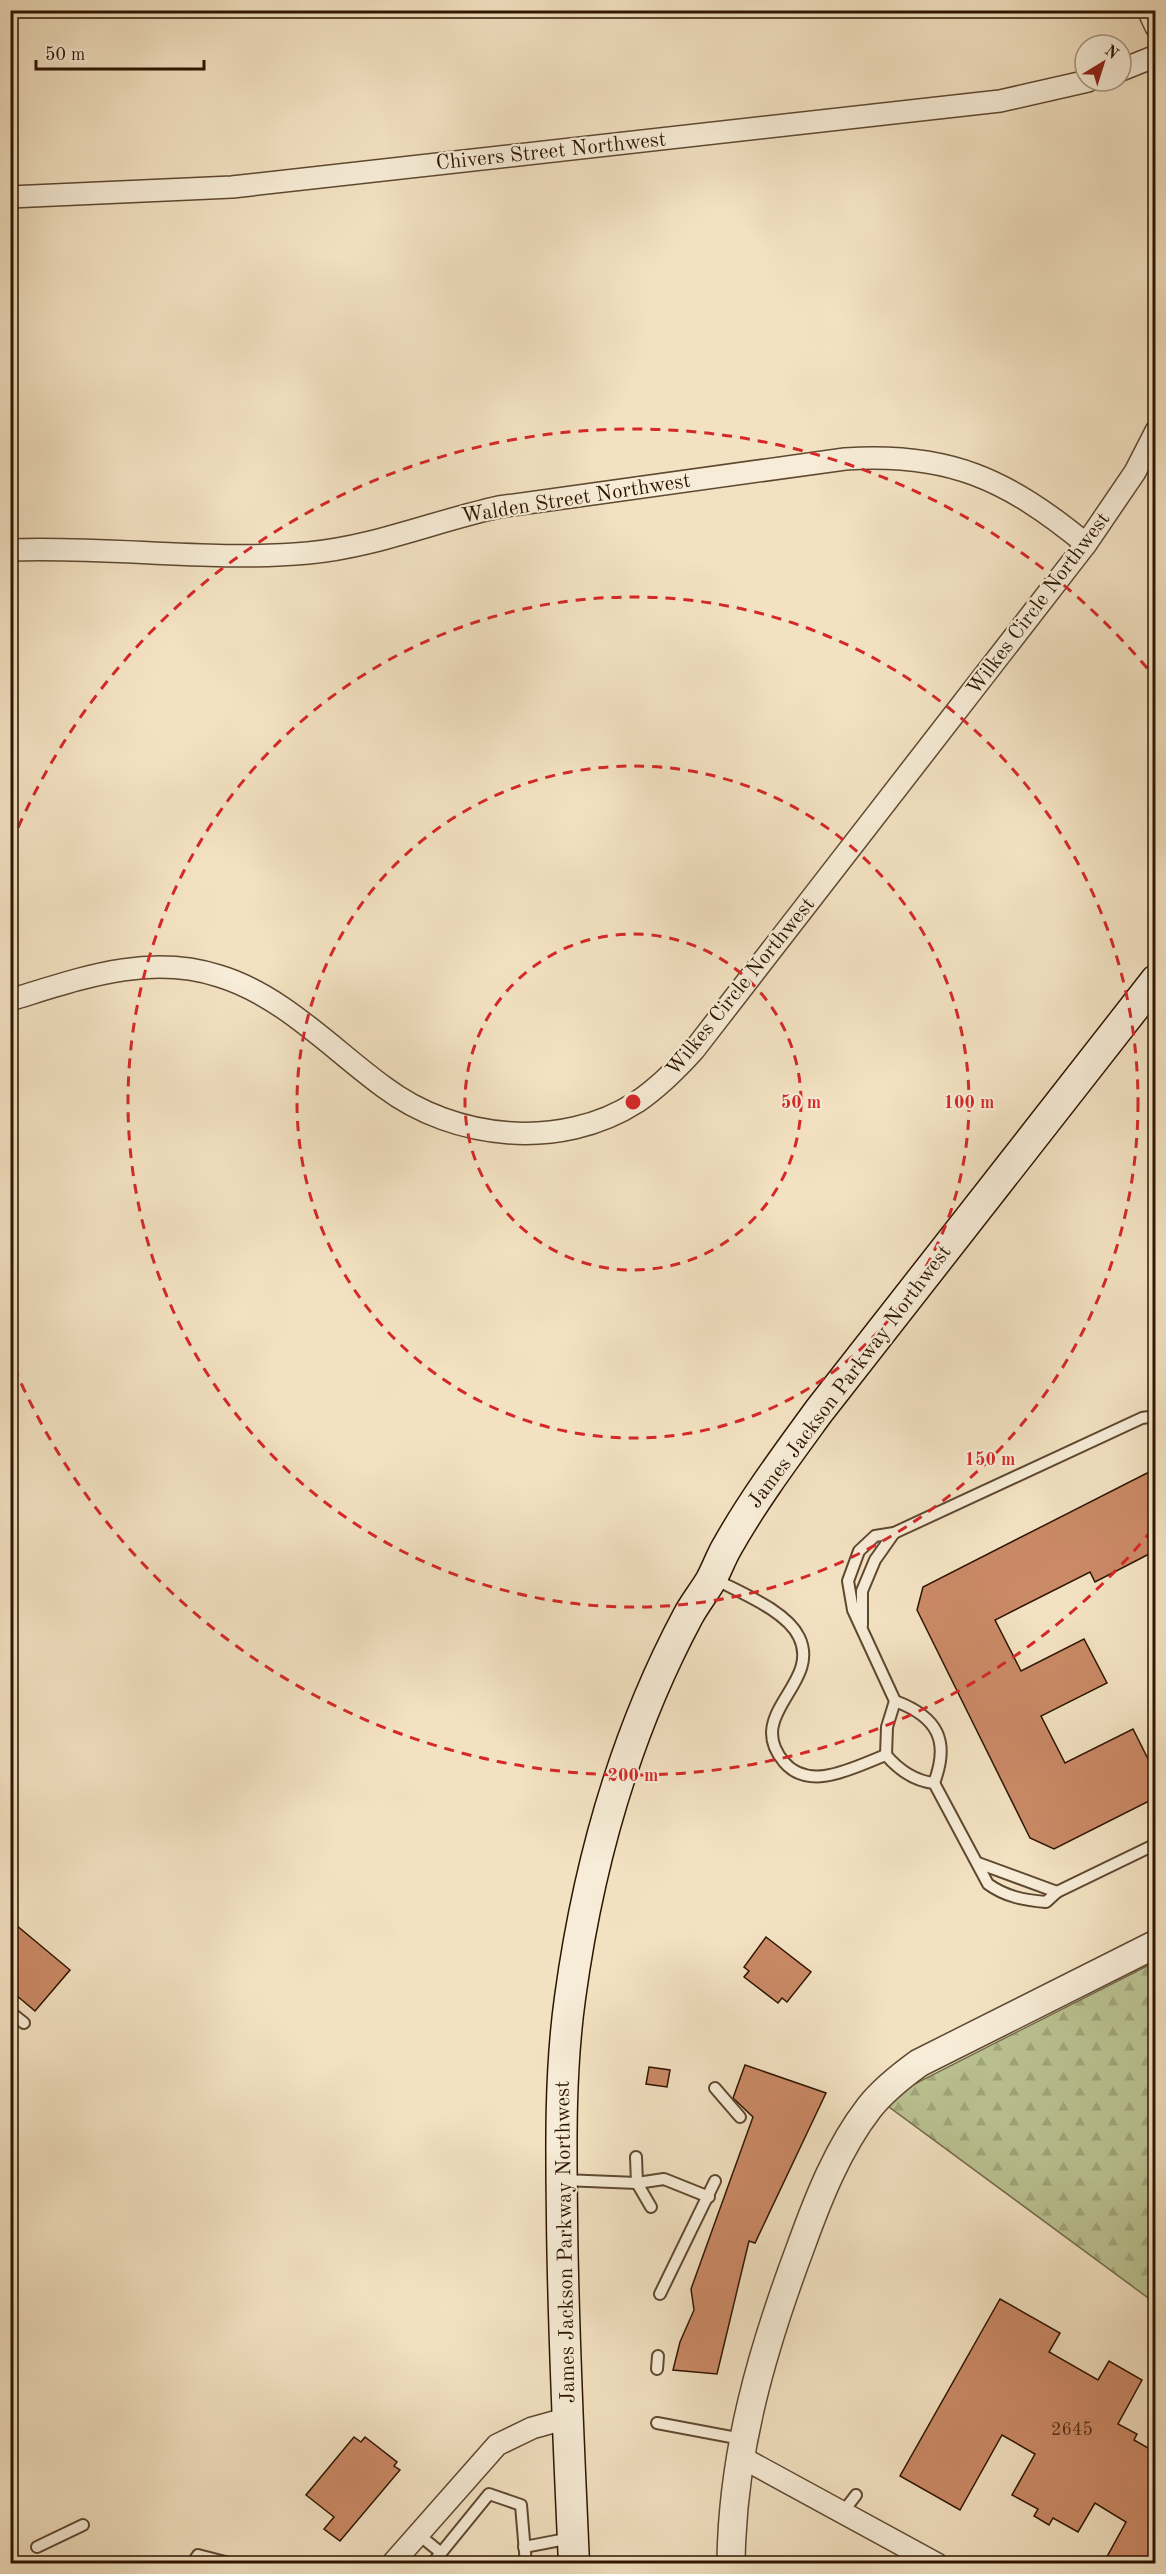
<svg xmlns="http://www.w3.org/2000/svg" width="1166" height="2574" viewBox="0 0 1166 2574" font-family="'Old Standard TT',serif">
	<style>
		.forest { fill: url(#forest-firs); stroke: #746c4a; stroke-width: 1.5 }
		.building { fill: #cb8a67; stroke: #2e1500; stroke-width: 1.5 }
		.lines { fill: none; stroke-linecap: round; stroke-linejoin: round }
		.service-casing { stroke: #5f4830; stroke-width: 14 }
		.minor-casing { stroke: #5f4830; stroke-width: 24 }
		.tertiary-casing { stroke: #5f4830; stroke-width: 30 }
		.secondary-casing { stroke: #2e1500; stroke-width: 33 }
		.service { stroke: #f7ecd7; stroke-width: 10 }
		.minor { stroke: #f7ecd7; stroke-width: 21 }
		.tertiary { stroke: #f7ecd7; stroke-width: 27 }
		.secondary { stroke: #f7ecd7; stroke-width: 30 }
		.ring { fill: none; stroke: #d62828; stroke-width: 3; stroke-dasharray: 10 8 }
		.labels { text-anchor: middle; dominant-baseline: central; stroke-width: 4.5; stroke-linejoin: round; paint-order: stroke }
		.number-label { font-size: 18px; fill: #55321a }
		.street-label { font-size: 21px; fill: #2e1500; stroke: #f7ecd7 }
		.centre { fill: #d62828; stroke: #f7ecd7; stroke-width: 3 }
		.ring-label { font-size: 18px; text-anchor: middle; font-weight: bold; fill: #d62828; stroke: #f7ecd7; stroke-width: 4.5; stroke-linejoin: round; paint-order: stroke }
	</style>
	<defs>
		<pattern id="forest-firs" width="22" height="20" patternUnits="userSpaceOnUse" patternTransform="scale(1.5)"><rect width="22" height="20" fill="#bbc393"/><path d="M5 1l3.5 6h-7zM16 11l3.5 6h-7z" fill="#a1a77d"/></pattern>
	</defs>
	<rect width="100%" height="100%" fill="#f3e2c2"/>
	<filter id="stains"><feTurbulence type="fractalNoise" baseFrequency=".00333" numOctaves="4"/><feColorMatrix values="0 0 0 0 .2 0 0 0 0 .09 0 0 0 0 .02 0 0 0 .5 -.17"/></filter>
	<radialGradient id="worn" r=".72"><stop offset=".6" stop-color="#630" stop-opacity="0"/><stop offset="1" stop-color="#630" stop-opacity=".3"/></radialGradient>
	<polygon class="forest" points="1155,1962 1155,2303 881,2101"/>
	<g class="building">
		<polygon points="1155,1469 1155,1551 1095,1582 1090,1572 995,1620 1021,1671 1084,1639 1107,1683 1041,1716 1065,1763 1133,1729 1155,1773 1155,1798 1054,1849 1030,1838 917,1610 923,1587"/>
		<polygon points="10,1920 70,1970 35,2011 10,1990"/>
		<polygon points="766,1937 811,1972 787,2002 782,1998 778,2003 744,1977 749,1971 744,1967"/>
		<polygon points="745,2065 826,2093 755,2243 749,2241 717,2374 673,2370 680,2342 694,2310 691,2289 753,2117 733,2098"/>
		<polygon points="649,2067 670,2070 667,2087 646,2084"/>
		<polygon points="1000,2299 1060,2333 1049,2352 1098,2380 1109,2361 1142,2380 1118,2424 1137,2434 1134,2440 1155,2452 1155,2564 1103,2564 1126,2522 1095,2503 1078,2532 1053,2518 1049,2525 1034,2516 1038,2509 1012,2495 1035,2454 1002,2435 960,2510 900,2476"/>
		<polygon points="354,2437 361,2442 365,2437 397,2462 394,2466 400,2470 340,2541 324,2529 334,2517 306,2495"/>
	</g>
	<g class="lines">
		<defs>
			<g id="service">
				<path d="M713,1578C738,1592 786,1610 799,1637C822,1684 743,1714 784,1762C810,1793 856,1766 886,1755L887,1727L895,1701L853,1610L848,1581L859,1551L875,1536L894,1533L1142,1418L1156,1416"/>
				<polyline points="862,1625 862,1591 875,1560 894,1533"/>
				<path d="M895,1701C938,1717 950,1741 934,1783"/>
				<path d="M886,1755C898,1769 915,1781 934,1783L988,1884C1006,1897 1024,1900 1046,1902L1057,1892L1156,1844"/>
				<polyline points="978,1863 1057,1892"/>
				<polyline points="10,2012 24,2023"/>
				<polyline points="715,2088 740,2117"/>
				<polyline points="636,2157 637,2183 651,2207"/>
				<polyline points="563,2180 637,2183 664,2179 709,2197"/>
				<polyline points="660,2294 715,2181"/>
				<polyline points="657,2369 658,2356"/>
				<polyline points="657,2423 742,2439"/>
				<polyline points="843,2512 856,2495"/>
				<polyline points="418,2534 440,2552"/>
				<polyline points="37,2547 83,2525"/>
				<polyline points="524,2547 571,2538"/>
				<polyline points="192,2564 198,2555 229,2563"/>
				<polyline points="432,2564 489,2494 521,2505 526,2564"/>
			</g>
			<g id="minor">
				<polyline points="1148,10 1156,27"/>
				<polyline points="1121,70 1156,56"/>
				<polyline points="10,197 232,187 1000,101 1088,81"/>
				<path d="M10,550C110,546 209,562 308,553C374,547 435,521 499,507L845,459C948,452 1007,479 1086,544"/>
				<path d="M10,1000C79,979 147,953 219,976C282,995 332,1049 384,1087C454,1140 561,1151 637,1102C659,1087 676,1070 694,1050L1086,544L1135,472L1156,431"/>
				<polyline points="739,2456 937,2564"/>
				<polyline points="392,2564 497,2445 532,2428 568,2418"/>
			</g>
			<path id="tertiary" d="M731,2564C732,2452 762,2350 801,2246C818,2199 838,2148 869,2108C883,2090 901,2076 919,2063L1156,1944"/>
			<path id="secondary" d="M574,2564C569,2448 563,2332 562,2217C561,2144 560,2070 570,1998C588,1866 625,1734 688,1616C695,1603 704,1592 711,1580C717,1569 721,1557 727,1547C754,1499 787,1455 819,1411L1156,980"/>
		</defs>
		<use href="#service" class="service-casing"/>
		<use href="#minor" class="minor-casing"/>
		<use href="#tertiary" class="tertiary-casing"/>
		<use href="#secondary" class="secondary-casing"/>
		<use href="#service" class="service"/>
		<use href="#minor" class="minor"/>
		<use href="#tertiary" class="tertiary"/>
		<use href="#secondary" class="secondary"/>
	</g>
	<g class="ring">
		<circle cx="633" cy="1102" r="168"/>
		<circle cx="633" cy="1102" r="336"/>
		<circle cx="633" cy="1102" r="505"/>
		<path d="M1152 1530A673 673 0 0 1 11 1360M11 844A673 673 0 0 1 1152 674"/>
	</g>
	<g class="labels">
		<g class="number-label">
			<text x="1072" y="2430">2645</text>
		</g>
		<g class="street-label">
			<text transform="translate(551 152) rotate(-6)">Chivers Street Northwest</text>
			<text transform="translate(576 499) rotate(-9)">Walden Street Northwest</text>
			<text transform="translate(1039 604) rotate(-53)">Wilkes Circle Northwest</text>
			<text transform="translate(741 987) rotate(-51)">Wilkes Circle Northwest</text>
			<text transform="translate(850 1377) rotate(-53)">James Jackson Parkway Northwest</text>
			<text transform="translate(566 2242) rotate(-91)">James Jackson Parkway Northwest</text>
		</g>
	</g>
	<circle cx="633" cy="1102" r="9" class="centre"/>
	<g class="ring-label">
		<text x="801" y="1108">50 m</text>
		<text x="969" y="1108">100 m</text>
		<text x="990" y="1465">150 m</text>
		<text x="633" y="1781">200 m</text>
	</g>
	<rect width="1166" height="2574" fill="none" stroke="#f3e2c2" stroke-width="36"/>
	<rect x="12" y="12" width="1142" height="2550" fill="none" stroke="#2e1500" stroke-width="3"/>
	<rect x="18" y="18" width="1130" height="2538" fill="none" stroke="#2e1500" stroke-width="1.5"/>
	<g transform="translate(1103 63) rotate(38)"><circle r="28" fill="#f7ecd7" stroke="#a79681" stroke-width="1.5"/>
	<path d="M0-4.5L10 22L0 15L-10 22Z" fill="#8f2418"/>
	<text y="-9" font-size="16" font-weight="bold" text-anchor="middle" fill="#2e1500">N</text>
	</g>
	<path d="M36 60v9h168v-9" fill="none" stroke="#2e1500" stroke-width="3"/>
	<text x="45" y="60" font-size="18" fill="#2e1500" stroke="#f7ecd7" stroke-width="4.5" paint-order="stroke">50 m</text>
	<rect width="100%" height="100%" filter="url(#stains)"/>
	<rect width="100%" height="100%" fill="url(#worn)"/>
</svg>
